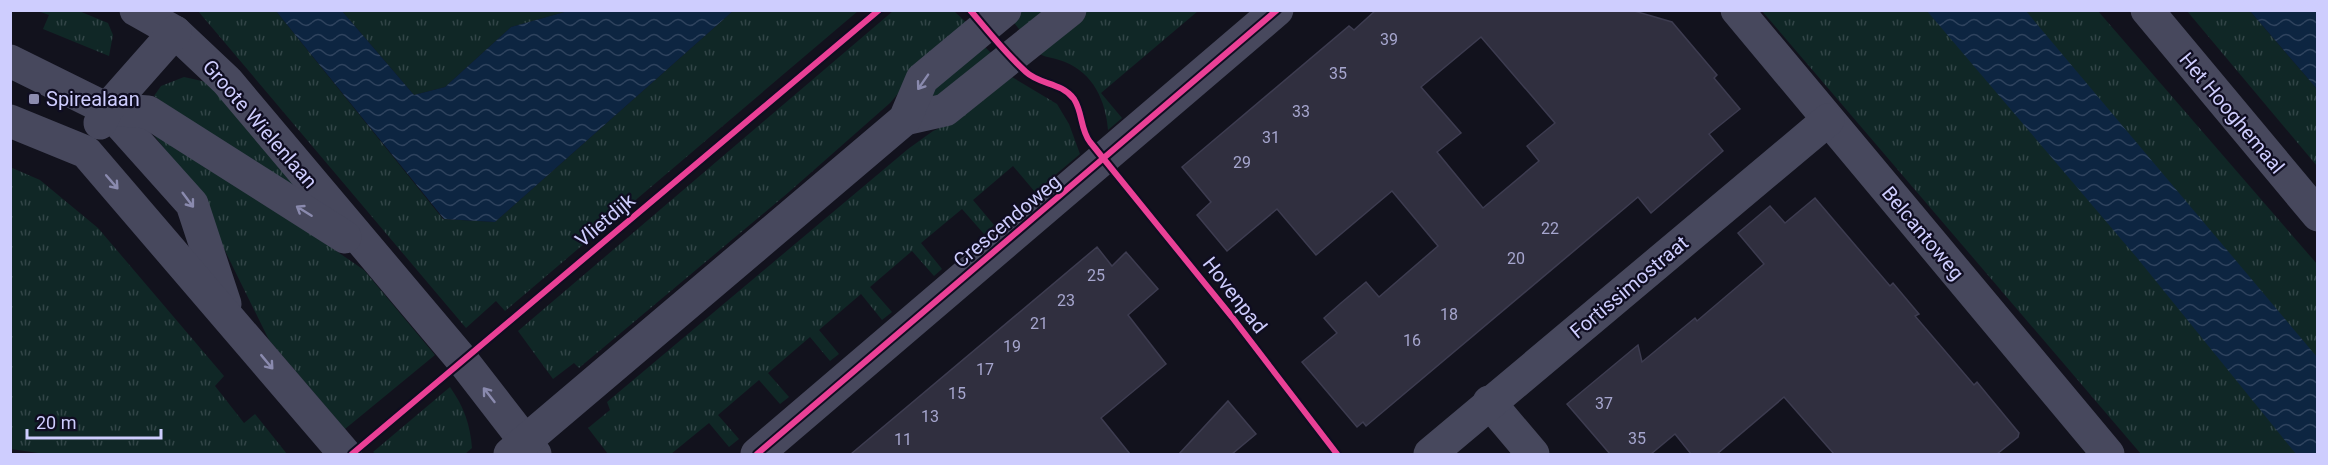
<svg xmlns="http://www.w3.org/2000/svg" width="2328" height="465" viewBox="0 0 2328 465" font-family="Roboto,sans-serif">
	<style>
		.grass { fill: url(#grass-tufts) }
		.water { fill: url(#water-waves) }
		.building { fill: #302f3f; stroke: #3d3c50; stroke-width: 1.5; fill-rule: evenodd }
		.lines { fill: none; stroke-linecap: round; stroke-linejoin: round }
		.minor { stroke: #47485d; stroke-width: 33 }
		.cycleway-casing { stroke: #0f0d21; stroke-width: 10 }
		.cycleway { stroke: #ea4096; stroke-width: 6 }
		.oneway { stroke: #8a8aae }
		.poi-dot { fill: #8c8caf; stroke: #0f0d21; stroke-width: 2 }
		.labels { text-anchor: middle; dominant-baseline: central; stroke-width: 4.5; stroke-linejoin: round; paint-order: stroke }
		.number-label { font-size: 16px; fill: #a6a6ce }
		.poi-label { font-size: 20px; fill: #cecdfe; stroke: #0f0d21; text-anchor: start }
		.street-label { font-size: 20px; fill: #cecdfe; stroke: #0f0d21 }
	</style>
	<defs>
		<pattern id="grass-tufts" width="24" height="20" patternUnits="userSpaceOnUse" patternTransform="scale(1.5)"><rect width="24" height="20" fill="#102726"/><path d="M3 7l-1-3M5 7V3M7 7l1-3M15 17l-1-3M17 17v-4M19 17l1-3" fill="none" stroke="#324547"/></pattern>
		<pattern id="water-waves" width="16" height="10" patternUnits="userSpaceOnUse" patternTransform="scale(1.5)"><rect width="16" height="10" fill="#0d2541"/><path d="M0 5q4-4 8 0t8 0" fill="none" stroke="#2f435e"/></pattern>
	</defs>
	<rect width="100%" height="100%" fill="#12121d"/>
	<g class="grass">
		<polygon points="942,10 955,12 967,23 931,55 890,103 789,192 579,368 574,363 553,379 518,331 893,11"/>
		<polygon points="38,11 79,11 108,23 113,35 109,56 43,29 49,15"/>
		<polygon points="198,11 276,11 443,219 495,222 733,11 858,11 505,311 496,301 466,328"/>
		<polygon points="342,11 568,11 511,27 445,87 414,95"/>
		<polygon points="1022,11 1052,11 1023,34 1011,19"/>
		<path d="M1085,11H1198L1101,93L1122,118L1108,130C1106,101 1093,73 1065,62C1056,58 1048,58 1039,54Z"/>
		<polygon points="1762,11 2098,11 2317,264 2317,454 2141,454"/>
		<polygon points="2187,11 2250,11 2317,89 2317,166"/>
		<polygon points="984,46 992,54 940,103 928,99 944,76"/>
		<polygon points="184,77 211,83 303,194 299,195 154,96 161,86"/>
		<polygon points="1012,77 1057,104 1069,124 1080,154 1035,192 1013,166 973,200 994,225 984,234 962,209 921,243 942,269 934,276 912,251 870,287 892,312 882,320 861,294 819,330 839,354 830,361 810,337 768,373 789,397 780,404 759,380 718,415 739,439 729,447 709,423 671,454 608,454 588,428 610,410 607,402 908,149 933,131 957,120"/>
		<polygon points="147,121 364,270 435,355 345,429 269,340 191,182 145,124"/>
		<polygon points="10,167 40,180 98,228 224,376 215,386 244,423 255,414 287,454 45,454 11,449"/>
		<path d="M450,387C464,407 470,424 472,448L465,454H376L373,452Z"/>
	</g>
	<g class="water">
		<polygon points="276,11 342,11 414,95 445,87 511,27 568,11 733,11 495,222 444,219"/>
		<polygon points="1927,11 2026,11 2317,357 2317,454 2296,454 2138,259"/>
		<polygon points="2250,11 2317,11 2317,89"/>
	</g>
	<g class="building">
		<path d="M1376,10H1631L1672,22L1717,75L1714,78L1740,109L1709,134L1723,151L1651,213L1638,197L1366,426L1363,422L1357,427L1302,362L1337,333L1324,318L1341,303L1366,282L1379,297L1438,246L1392,191L1316,255L1277,209L1227,251L1197,215L1211,202L1182,167L1349,26L1354,30ZM1481,37L1555,123L1527,146L1539,161L1483,208L1437,152L1461,133L1421,87Z"/>
		<polygon points="1815,198 1890,286 1893,283 1919,314 1915,316 1974,385 1977,382 2019,433 2018,437 1997,454 1834,454 1784,397 1717,454 1691,454 1675,434 1651,454 1610,454 1567,404 1638,345 1642,362 1695,318 1697,321 1764,264 1738,233 1770,206 1785,223"/>
		<polygon points="1097,247 1112,266 1126,252 1158,289 1128,315 1166,364 1101,418 1130,454 851,454"/>
		<polygon points="1228,401 1256,434 1232,454 1179,454"/>
	</g>
	<g class="lines">
		<g class="minor">
			<polyline points="136,10 175,32 227,81 463,361 535,454"/>
			<polyline points="1737,10 2108,454"/>
			<polyline points="2147,10 2318,215"/>
			<polyline points="10,61 107,109 192,204 225,304"/>
			<polyline points="107,109 148,112 345,237"/>
			<polyline points="905,119 945,110 1070,10"/>
			<polyline points="10,121 86,152 345,454"/>
			<polyline points="100,123 107,109 175,32"/>
			<polyline points="1489,402 1533,454"/>
			<polyline points="510,454 905,119 922,79 1005,10"/>
			<polyline points="757,454 1277,10"/>
			<polyline points="1430,454 1828,120"/>
		</g>
		<defs>
			<g id="cycleway">
				<path d="M970,10C988,31 1006,54 1026,72C1040,85 1061,82 1074,99C1083,113 1080,129 1090,142L1232,317L1337,454"/>
				<polyline points="352,454 879,10"/>
				<polyline points="757,454 1277,10"/>
			</g>
		</defs>
		<use href="#cycleway" class="cycleway-casing"/>
		<use href="#cycleway" class="cycleway"/>
	</g>
	<defs><path id="oneway-shaft" d="M-6 0H5M1.5-3L5.5 0L1.5 3" fill="none" stroke-width="1.6" stroke-linecap="round" stroke-linejoin="round" transform="scale(1.5)"/></defs>
	<g class="oneway">
		<use href="#oneway-shaft" transform="translate(923 82) rotate(125)"/>
		<use href="#oneway-shaft" transform="translate(112 182) rotate(49)"/>
		<use href="#oneway-shaft" transform="translate(188 200) rotate(53)"/>
		<use href="#oneway-shaft" transform="translate(304 211) rotate(-148)"/>
		<use href="#oneway-shaft" transform="translate(267 362) rotate(50)"/>
		<use href="#oneway-shaft" transform="translate(489 395) rotate(-128)"/>
	</g>
	<rect class="poi-dot" x="28" y="93" width="12" height="12" rx="3"/>
	<g class="labels">
		<g class="number-label">
			<text x="1389" y="39">39</text>
			<text x="1338" y="73">35</text>
			<text x="1301" y="111">33</text>
			<text x="1271" y="137">31</text>
			<text x="1242" y="162">29</text>
			<text x="1550" y="228">22</text>
			<text x="1516" y="258">20</text>
			<text x="1096" y="275">25</text>
			<text x="1066" y="300">23</text>
			<text x="1449" y="314">18</text>
			<text x="1039" y="323">21</text>
			<text x="1412" y="340">16</text>
			<text x="1012" y="346">19</text>
			<text x="985" y="369">17</text>
			<text x="957" y="393">15</text>
			<text x="1604" y="403">37</text>
			<text x="930" y="416">13</text>
			<text x="1637" y="438">35</text>
			<text x="903" y="439">11</text>
		</g>
		<g class="poi-label">
			<text x="46" y="99">Spirealaan</text>
		</g>
		<g class="street-label">
			<text transform="translate(2232 113) rotate(50)">Het Hooghemaal</text>
			<text transform="translate(260 124) rotate(49)">Groote Wielenlaan</text>
			<text transform="translate(605 220) rotate(-40)">Vlietdijk</text>
			<text transform="translate(1007 221) rotate(-40)">Crescendoweg</text>
			<text transform="translate(1923 233) rotate(50)">Belcantoweg</text>
			<text transform="translate(1629 287) rotate(-40)">Fortissimostraat</text>
			<text transform="translate(1235 295) rotate(52)">Hovenpad</text>
		</g>
	</g>
	<rect width="2328" height="465" fill="none" stroke="#cecdfe" stroke-width="24"/>
	<path d="M27 429v9h134v-9" fill="none" stroke="#cecdfe" stroke-width="3"/>
	<text x="36" y="429" font-size="18" fill="#cecdfe" stroke="#0f0d21" stroke-width="4.5" paint-order="stroke">20 m</text>
</svg>
